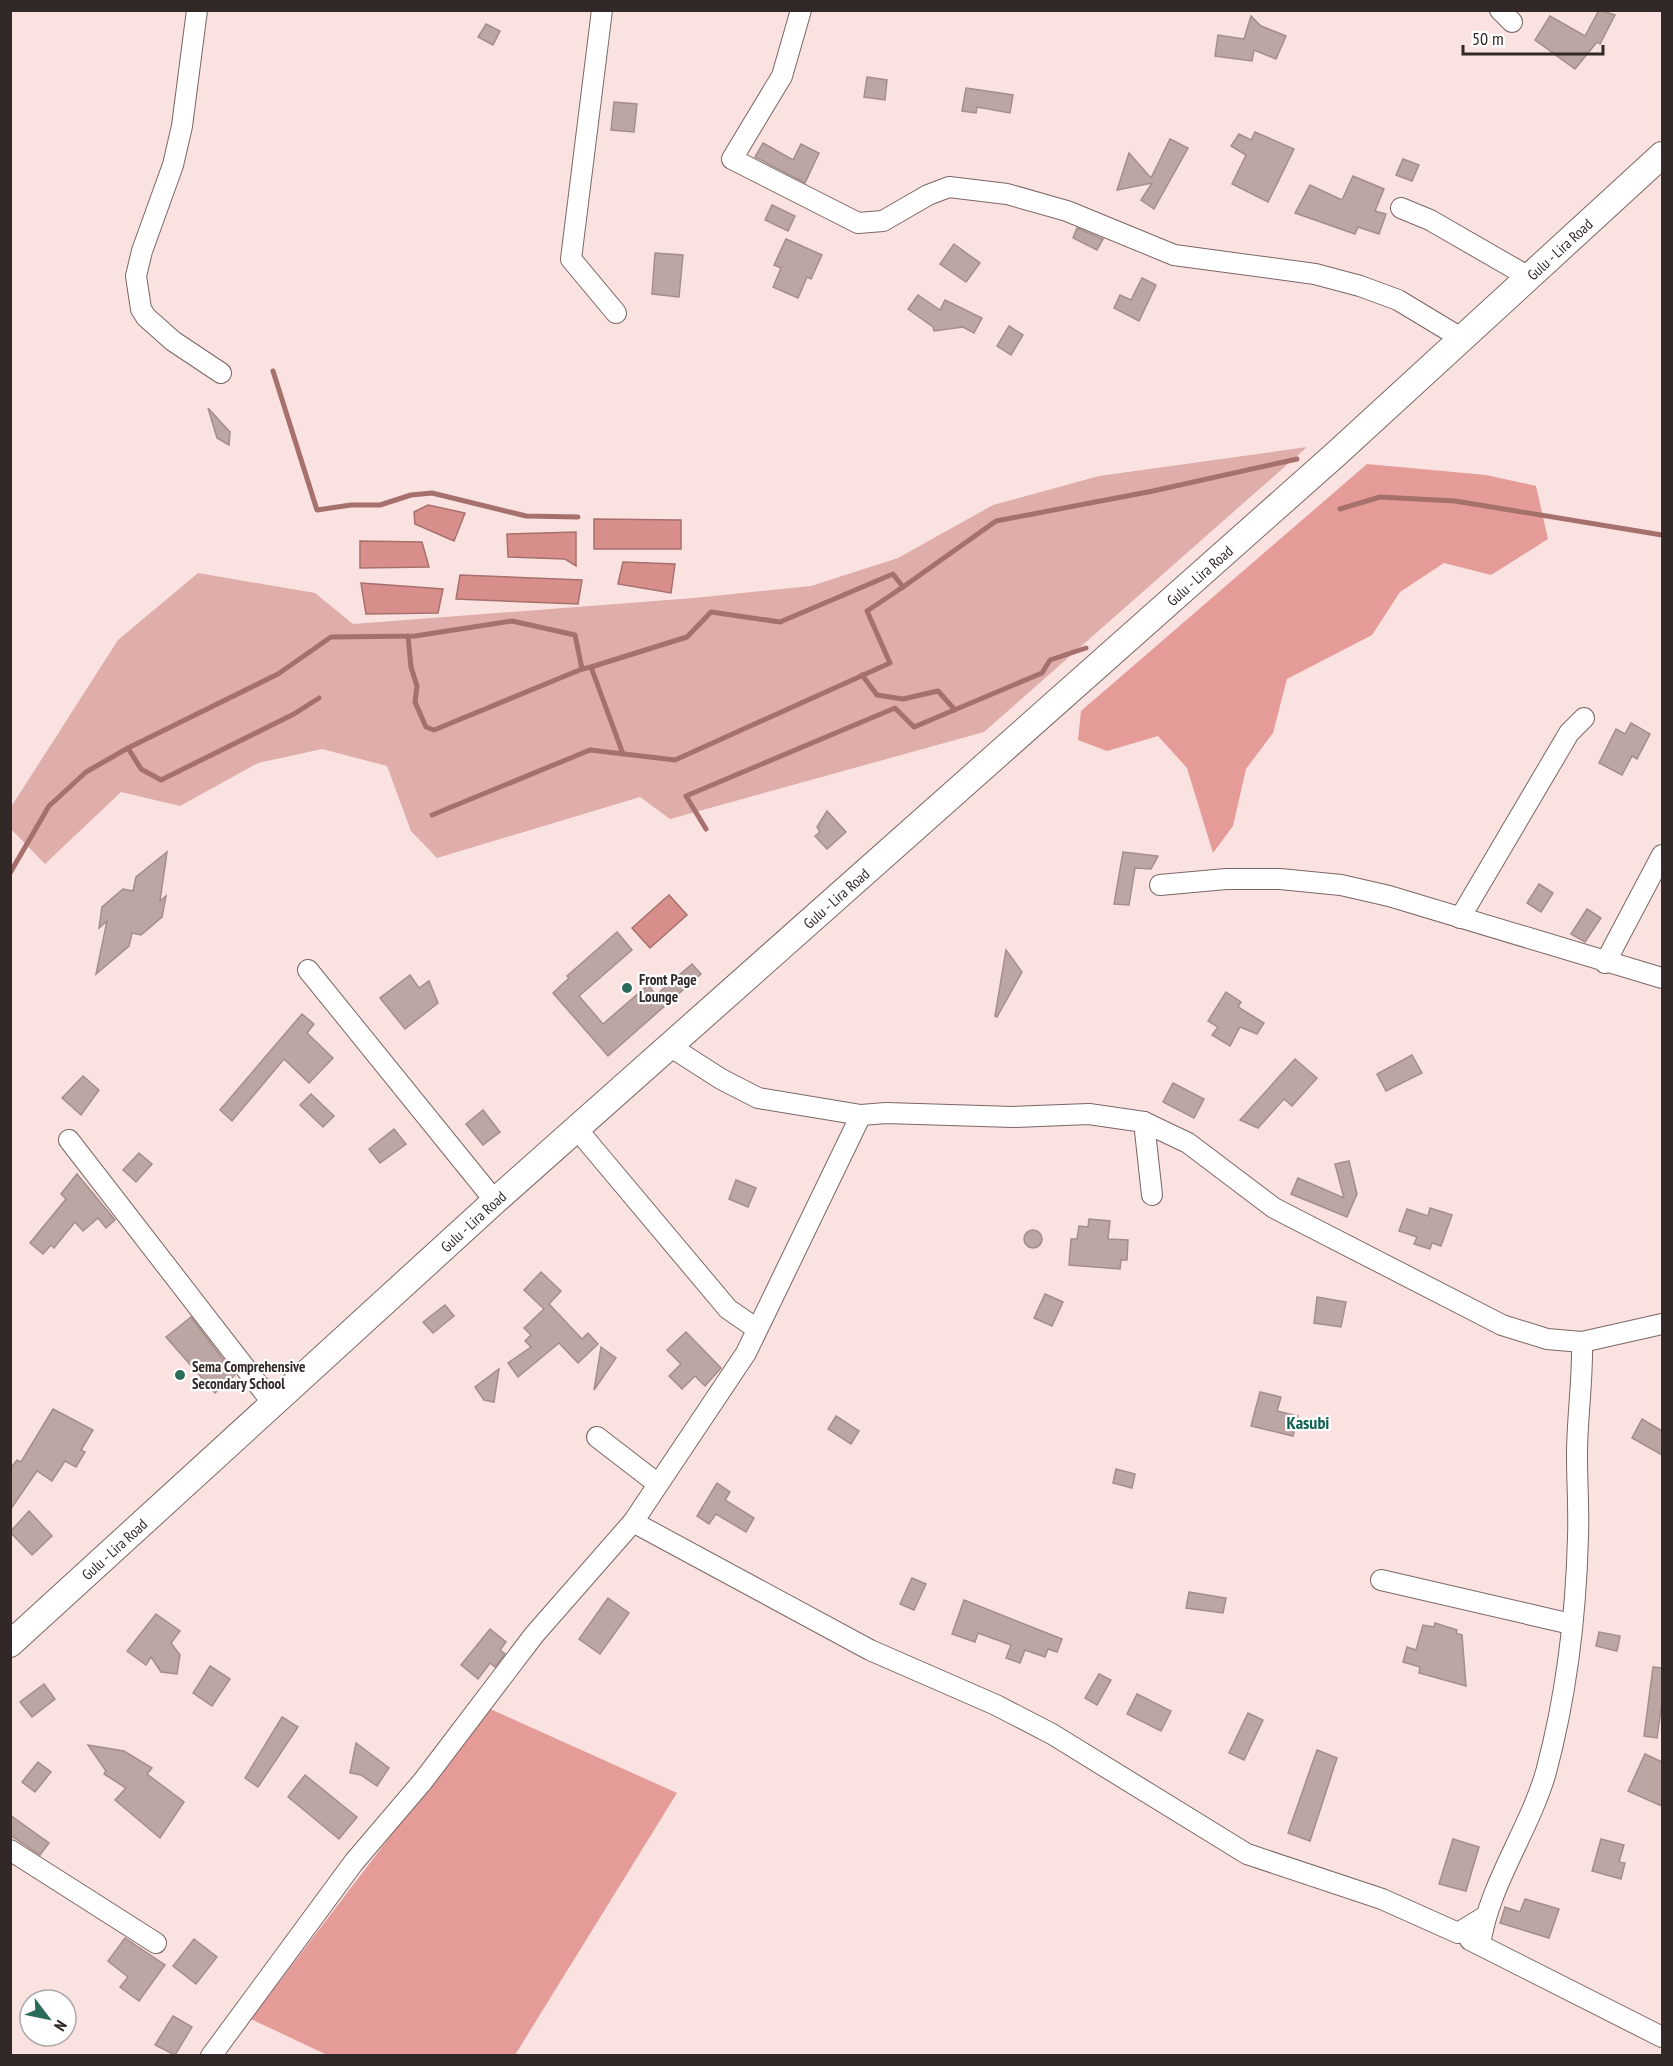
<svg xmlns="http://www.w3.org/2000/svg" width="1673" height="2066" viewBox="0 0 1673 2066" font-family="'PT Sans Narrow',sans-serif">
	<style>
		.green { fill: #dfadaa }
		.forest { fill: #e59c98 }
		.water { fill: #d88f8b; stroke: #a6706d; stroke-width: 1.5 }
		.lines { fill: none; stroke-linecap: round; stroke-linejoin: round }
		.stream { stroke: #a6706d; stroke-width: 5 }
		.building { fill: #bca6a4; stroke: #a38e8c; stroke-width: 1.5 }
		.minor-casing { stroke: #7b6765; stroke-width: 22 }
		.major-casing { stroke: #7b6765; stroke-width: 28 }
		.minor { stroke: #fff; stroke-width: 20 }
		.major { stroke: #fff; stroke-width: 26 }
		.poi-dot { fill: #2b6b5a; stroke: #fff; stroke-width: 2 }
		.labels { text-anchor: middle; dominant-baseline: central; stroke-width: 4.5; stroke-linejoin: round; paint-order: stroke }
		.street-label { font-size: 15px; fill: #312827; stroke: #fff }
		.poi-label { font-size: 15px; font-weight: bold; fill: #312827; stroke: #fff; text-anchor: start }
		.quarter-label { font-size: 18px; font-weight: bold; fill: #0f614f; stroke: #fff }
	</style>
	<rect width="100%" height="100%" fill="#fae2e1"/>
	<polygon class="green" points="1307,447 984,732 670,819 640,797 437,858 411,831 387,766 322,749 258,763 180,806 121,792 45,864 11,829 11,807 118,640 198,573 315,593 353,624 694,598 811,586 898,558 993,505 1099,476"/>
	<g class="forest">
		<polygon points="1367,464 1486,475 1536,486 1548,539 1491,575 1444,563 1400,592 1372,635 1287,679 1273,733 1246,769 1233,826 1213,853 1187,768 1158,736 1107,751 1078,740 1081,711"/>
		<polygon points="488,1708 677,1793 515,2055 327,2055 251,2019"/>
	</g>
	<g class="water">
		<polygon points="428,505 465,513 454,541 415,524 414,512"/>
		<polygon points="594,519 681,520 681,549 594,549"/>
		<polygon points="576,532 576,566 565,559 508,557 507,534"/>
		<polygon points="360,541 422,542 429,567 360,568"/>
		<polygon points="623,562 675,564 671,593 618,584"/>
		<polygon points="460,575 582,580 578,604 456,599"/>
		<polygon points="361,583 443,589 438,613 366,614"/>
		<polygon points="669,895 687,915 650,948 632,928"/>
	</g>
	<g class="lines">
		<g class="stream">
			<polyline points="273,371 317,510 351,505 380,505 411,495 432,493 526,516 578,517"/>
			<polyline points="1340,509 1380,497 1455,501 1662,535"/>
			<polyline points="408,636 411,667 417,686 415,702 426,727 434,730 582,669"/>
			<polyline points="591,667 623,754"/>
			<polyline points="862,675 877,695 903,699 938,691 955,710"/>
			<polyline points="128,748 141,769 161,780 294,714 319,698"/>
			<polyline points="432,815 590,750 675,760 890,663 867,611 903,587"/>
			<polyline points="706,829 686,796 895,708 914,727 1042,673 1050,660 1086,648"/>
			<polyline points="10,873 49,806 86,772 128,748 278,674 331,637 415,636 512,621 575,635 582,669 591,667 687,637 711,612 780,622 893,574 903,587 996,521 1153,491 1297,459"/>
		</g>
	</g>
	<g class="building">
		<polygon points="1599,10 1615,15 1600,44 1597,42 1575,69 1535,40 1550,16 1585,36"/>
		<polygon points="1251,16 1261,26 1286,36 1276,59 1254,50 1252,61 1215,56 1218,35 1244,39"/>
		<polygon points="486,24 500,31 493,45 478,37"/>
		<polygon points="867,77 887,80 885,100 864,97"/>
		<polygon points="966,88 1013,95 1010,113 977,107 976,113 962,111"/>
		<polygon points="614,102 637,104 634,132 611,130"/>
		<polygon points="1255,132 1294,149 1268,202 1232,184 1246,155 1231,146 1239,134 1251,140"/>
		<polygon points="1170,139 1188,148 1154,209 1141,200 1152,183 1117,190 1129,153 1151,178"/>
		<polygon points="763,143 793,160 801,144 819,153 805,183 755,157"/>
		<polygon points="1403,159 1419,165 1412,181 1396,175"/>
		<polygon points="1353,176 1384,189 1375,211 1386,214 1379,234 1358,227 1355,234 1295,213 1310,185 1342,200"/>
		<polygon points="772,205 795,216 788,231 765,220"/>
		<polygon points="1077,228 1103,239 1097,250 1073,238"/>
		<polygon points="786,239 822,255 811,279 807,277 798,298 773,287 781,268 774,265"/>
		<polygon points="954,244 980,263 966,282 940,264"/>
		<polygon points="655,253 683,255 679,297 652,294"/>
		<polygon points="1142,278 1156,285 1139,321 1114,308 1120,295 1131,300"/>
		<polygon points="918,295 940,310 945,300 982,318 974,333 963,327 934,331 933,327 908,309"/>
		<polygon points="1009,326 1023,335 1011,355 997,346"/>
		<polygon points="208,408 230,432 229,445 217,438"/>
		<polygon points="1631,723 1650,734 1637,759 1632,756 1622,775 1599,763 1616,729 1625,734"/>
		<polygon points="827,811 846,832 827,849 815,836 820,832 817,827"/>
		<polygon points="167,852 160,901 166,896 162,917 141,935 132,933 129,946 96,974 107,921 99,928 102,907 123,889 133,891 136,877"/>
		<polygon points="1123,852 1158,856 1151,869 1135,868 1129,905 1114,904"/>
		<polygon points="1539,884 1553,893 1541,912 1527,903"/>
		<polygon points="1587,909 1601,918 1585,942 1571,934"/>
		<polygon points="617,932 632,950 579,996 603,1024 648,985 656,995 692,964 701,974 608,1056 553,993 569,978 567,976"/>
		<polygon points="1006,950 1022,972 997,1017 995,1016"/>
		<polygon points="410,975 419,988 429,981 438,1003 405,1029 380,998"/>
		<polygon points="1226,992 1241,1002 1238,1007 1264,1023 1257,1034 1240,1027 1230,1046 1212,1035 1218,1027 1208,1021"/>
		<polygon points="302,1014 314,1024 307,1033 333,1058 309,1083 284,1059 232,1121 220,1110"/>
		<polygon points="1412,1055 1422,1073 1386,1091 1377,1074"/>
		<polygon points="1295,1059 1317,1078 1292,1106 1284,1099 1258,1128 1240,1120"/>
		<polygon points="83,1076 99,1090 81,1115 62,1098"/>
		<polygon points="1173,1083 1204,1099 1194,1118 1163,1102"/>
		<polygon points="311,1094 334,1116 323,1127 300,1105"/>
		<polygon points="483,1110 500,1132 483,1145 466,1124"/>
		<polygon points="394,1129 406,1144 380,1163 369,1149"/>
		<polygon points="139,1153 152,1164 136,1182 123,1170"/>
		<polygon points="1349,1161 1357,1194 1347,1217 1291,1194 1298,1178 1344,1198 1335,1164"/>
		<polygon points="77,1174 115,1220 106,1228 98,1218 83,1231 75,1222 54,1248 51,1245 43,1254 30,1243 66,1199 61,1194"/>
		<polygon points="736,1180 756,1188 748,1207 729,1199"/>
		<polygon points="1430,1208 1452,1215 1441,1246 1432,1243 1430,1249 1414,1244 1417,1237 1399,1231 1407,1209 1428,1216"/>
		<polygon points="1089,1219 1110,1221 1108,1239 1128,1240 1127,1260 1121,1260 1120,1269 1069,1265 1071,1239 1077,1239 1079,1226 1088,1227"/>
		<circle cx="1033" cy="1239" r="9"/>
		<polygon points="541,1272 561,1291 549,1304 582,1339 588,1333 598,1344 578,1363 559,1343 518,1377 508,1363 531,1347 525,1341 531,1335 524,1328 544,1309 524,1290"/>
		<polygon points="1045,1294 1063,1302 1052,1326 1034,1318"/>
		<polygon points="1317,1297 1346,1302 1341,1327 1314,1323"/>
		<polygon points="445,1305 454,1316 433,1333 423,1322"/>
		<polygon points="191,1317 235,1375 215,1393 166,1337"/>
		<polygon points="686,1332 721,1368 705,1386 695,1376 682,1389 669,1376 681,1364 667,1350"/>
		<polygon points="601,1347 616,1358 594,1390"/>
		<polygon points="499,1369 494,1402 484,1400 475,1387"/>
		<polygon points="1260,1392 1281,1397 1277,1411 1298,1416 1293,1436 1251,1426"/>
		<polygon points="53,1409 93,1430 81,1450 85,1452 76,1467 65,1461 52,1481 37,1471 10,1510 10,1469 17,1460 21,1462"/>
		<polygon points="836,1416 859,1431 851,1444 828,1429"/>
		<polygon points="1642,1419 1662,1431 1662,1455 1632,1438"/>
		<polygon points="1116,1469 1135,1474 1132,1488 1113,1483"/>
		<polygon points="717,1483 730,1492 725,1500 754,1518 746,1532 716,1514 709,1524 697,1516"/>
		<polygon points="29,1511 52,1536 32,1555 10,1532"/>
		<polygon points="912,1578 926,1584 914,1610 900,1604"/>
		<polygon points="1189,1592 1226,1598 1223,1613 1186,1608"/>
		<polygon points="608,1598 629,1613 600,1654 579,1639"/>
		<polygon points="964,1600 1062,1639 1057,1652 1048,1649 1045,1657 1025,1650 1020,1663 1006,1658 1011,1645 978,1633 975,1642 952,1634"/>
		<polygon points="156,1614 180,1631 171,1643 180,1655 177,1674 161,1672 151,1657 146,1665 127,1651"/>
		<polygon points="1435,1623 1457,1630 1456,1633 1462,1635 1466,1686 1419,1673 1420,1667 1403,1662 1407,1647 1416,1650 1423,1625 1434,1627"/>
		<polygon points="490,1629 506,1642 500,1650 505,1654 495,1667 490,1663 478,1679 461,1665"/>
		<polygon points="1599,1632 1620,1636 1617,1651 1596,1646"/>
		<polygon points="210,1666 230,1679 212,1706 193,1693"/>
		<polygon points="1653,1667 1662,1668 1662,1703 1657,1738 1644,1736"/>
		<polygon points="1099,1674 1111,1680 1097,1705 1085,1698"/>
		<polygon points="44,1684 55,1699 32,1717 20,1702"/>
		<polygon points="1137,1694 1171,1711 1161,1731 1127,1714"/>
		<polygon points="1248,1713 1263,1720 1244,1760 1229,1753"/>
		<polygon points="282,1717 298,1727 258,1787 245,1778"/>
		<polygon points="356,1743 389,1768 377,1786 361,1775 350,1773"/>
		<polygon points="88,1745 124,1751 152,1768 147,1774 184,1802 160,1838 115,1800 126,1788 104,1774 106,1771"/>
		<polygon points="1317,1750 1337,1758 1310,1841 1288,1833"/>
		<polygon points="1645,1754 1662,1762 1662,1806 1628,1791"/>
		<polygon points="38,1762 51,1772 35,1792 22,1782"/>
		<polygon points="305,1775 357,1817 339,1839 288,1797"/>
		<polygon points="10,1815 49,1843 40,1855 10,1835"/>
		<polygon points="1453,1839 1479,1847 1466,1891 1439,1884"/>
		<polygon points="1601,1839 1624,1845 1619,1862 1625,1863 1621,1879 1592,1871"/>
		<polygon points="1525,1899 1559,1909 1549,1938 1500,1923 1505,1907 1520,1912"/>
		<polygon points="125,1938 165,1965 139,2001 120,1987 128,1977 108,1961"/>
		<polygon points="194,1939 217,1957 196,1984 173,1966"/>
		<polygon points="173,2016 192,2027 175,2055 155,2045"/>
	</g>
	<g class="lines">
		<defs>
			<g id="minor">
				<polyline points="197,10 182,126 173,165 142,251 136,276 141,309 146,317 173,341 221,373"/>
				<polyline points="602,10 571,259 616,313"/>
				<polyline points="801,10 782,76 732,159 858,223 883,221 928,195 949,187 1007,194 1067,211 1174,255 1315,274 1360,286 1398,300 1461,338"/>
				<polyline points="1500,10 1512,22"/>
				<polyline points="1401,208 1430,220 1529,277"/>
				<polyline points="1160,885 1226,879 1280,879 1341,885 1389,896 1662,978"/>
				<polyline points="1460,918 1569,733 1584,718"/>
				<polyline points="1605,963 1662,855"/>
				<polyline points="308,970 495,1201"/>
				<polyline points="668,1045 721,1079 758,1098 861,1115 886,1113 1013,1117 1089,1114 1144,1122 1188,1143 1274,1208 1502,1325 1547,1339 1582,1342 1662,1324"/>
				<polyline points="1144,1122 1152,1195"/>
				<polyline points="576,1128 728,1309 757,1329"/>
				<polyline points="69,1140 274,1405"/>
				<polyline points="597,1437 658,1484"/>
				<polyline points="633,1522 870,1650 996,1705 1052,1734 1247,1854 1382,1899 1458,1933 1484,1917"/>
				<polyline points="1381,1580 1571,1624"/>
				<polyline points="10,1850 156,1943"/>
				<polyline points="1470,1940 1662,2037"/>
				<path d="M1480,1945C1489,1884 1529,1831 1546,1772C1566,1697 1576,1615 1578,1537C1579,1510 1577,1483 1577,1455C1577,1417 1583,1380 1582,1342"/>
				<polyline points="211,2056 354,1862 423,1781 534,1635 633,1522 746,1353 861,1115"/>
			</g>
			<g id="major">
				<path id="s1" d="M10,1644L495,1201L1336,454L1662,155"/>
			</g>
		</defs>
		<use href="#minor" class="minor-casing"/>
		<use href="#major" class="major-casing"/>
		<use href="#minor" class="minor"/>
		<use href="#major" class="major"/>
	</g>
	<g class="poi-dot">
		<circle cx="627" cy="988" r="6"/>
		<circle cx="180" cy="1375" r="6"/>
	</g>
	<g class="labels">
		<g class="street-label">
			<text stroke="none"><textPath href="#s1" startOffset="2085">Gulu - Lira Road</textPath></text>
			<text stroke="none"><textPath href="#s1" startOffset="1599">Gulu - Lira Road</textPath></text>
			<text stroke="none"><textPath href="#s1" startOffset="1113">Gulu - Lira Road</textPath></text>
			<text stroke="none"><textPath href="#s1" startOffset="627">Gulu - Lira Road</textPath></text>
			<text stroke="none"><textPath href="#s1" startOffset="141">Gulu - Lira Road</textPath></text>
		</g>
		<g class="poi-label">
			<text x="639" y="979">Front Page<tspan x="639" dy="17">Lounge</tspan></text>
			<text x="192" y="1366">Sema Comprehensive<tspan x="192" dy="17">Secondary School</tspan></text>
		</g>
		<g class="quarter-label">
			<text x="1308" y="1422">Kasubi</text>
		</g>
	</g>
	<rect width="1673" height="2066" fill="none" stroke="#312827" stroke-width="24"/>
	<g transform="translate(48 2018) rotate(122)"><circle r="28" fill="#ffffff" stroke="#ada9a9" stroke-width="1.5"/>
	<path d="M0-4.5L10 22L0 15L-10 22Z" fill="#2b6b5a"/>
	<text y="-9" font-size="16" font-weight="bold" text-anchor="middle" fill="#312827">N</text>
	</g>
	<path d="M1463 45v9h140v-9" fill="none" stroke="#312827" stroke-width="3"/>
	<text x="1472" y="45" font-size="18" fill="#312827" stroke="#ffffff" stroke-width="4.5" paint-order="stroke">50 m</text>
</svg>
